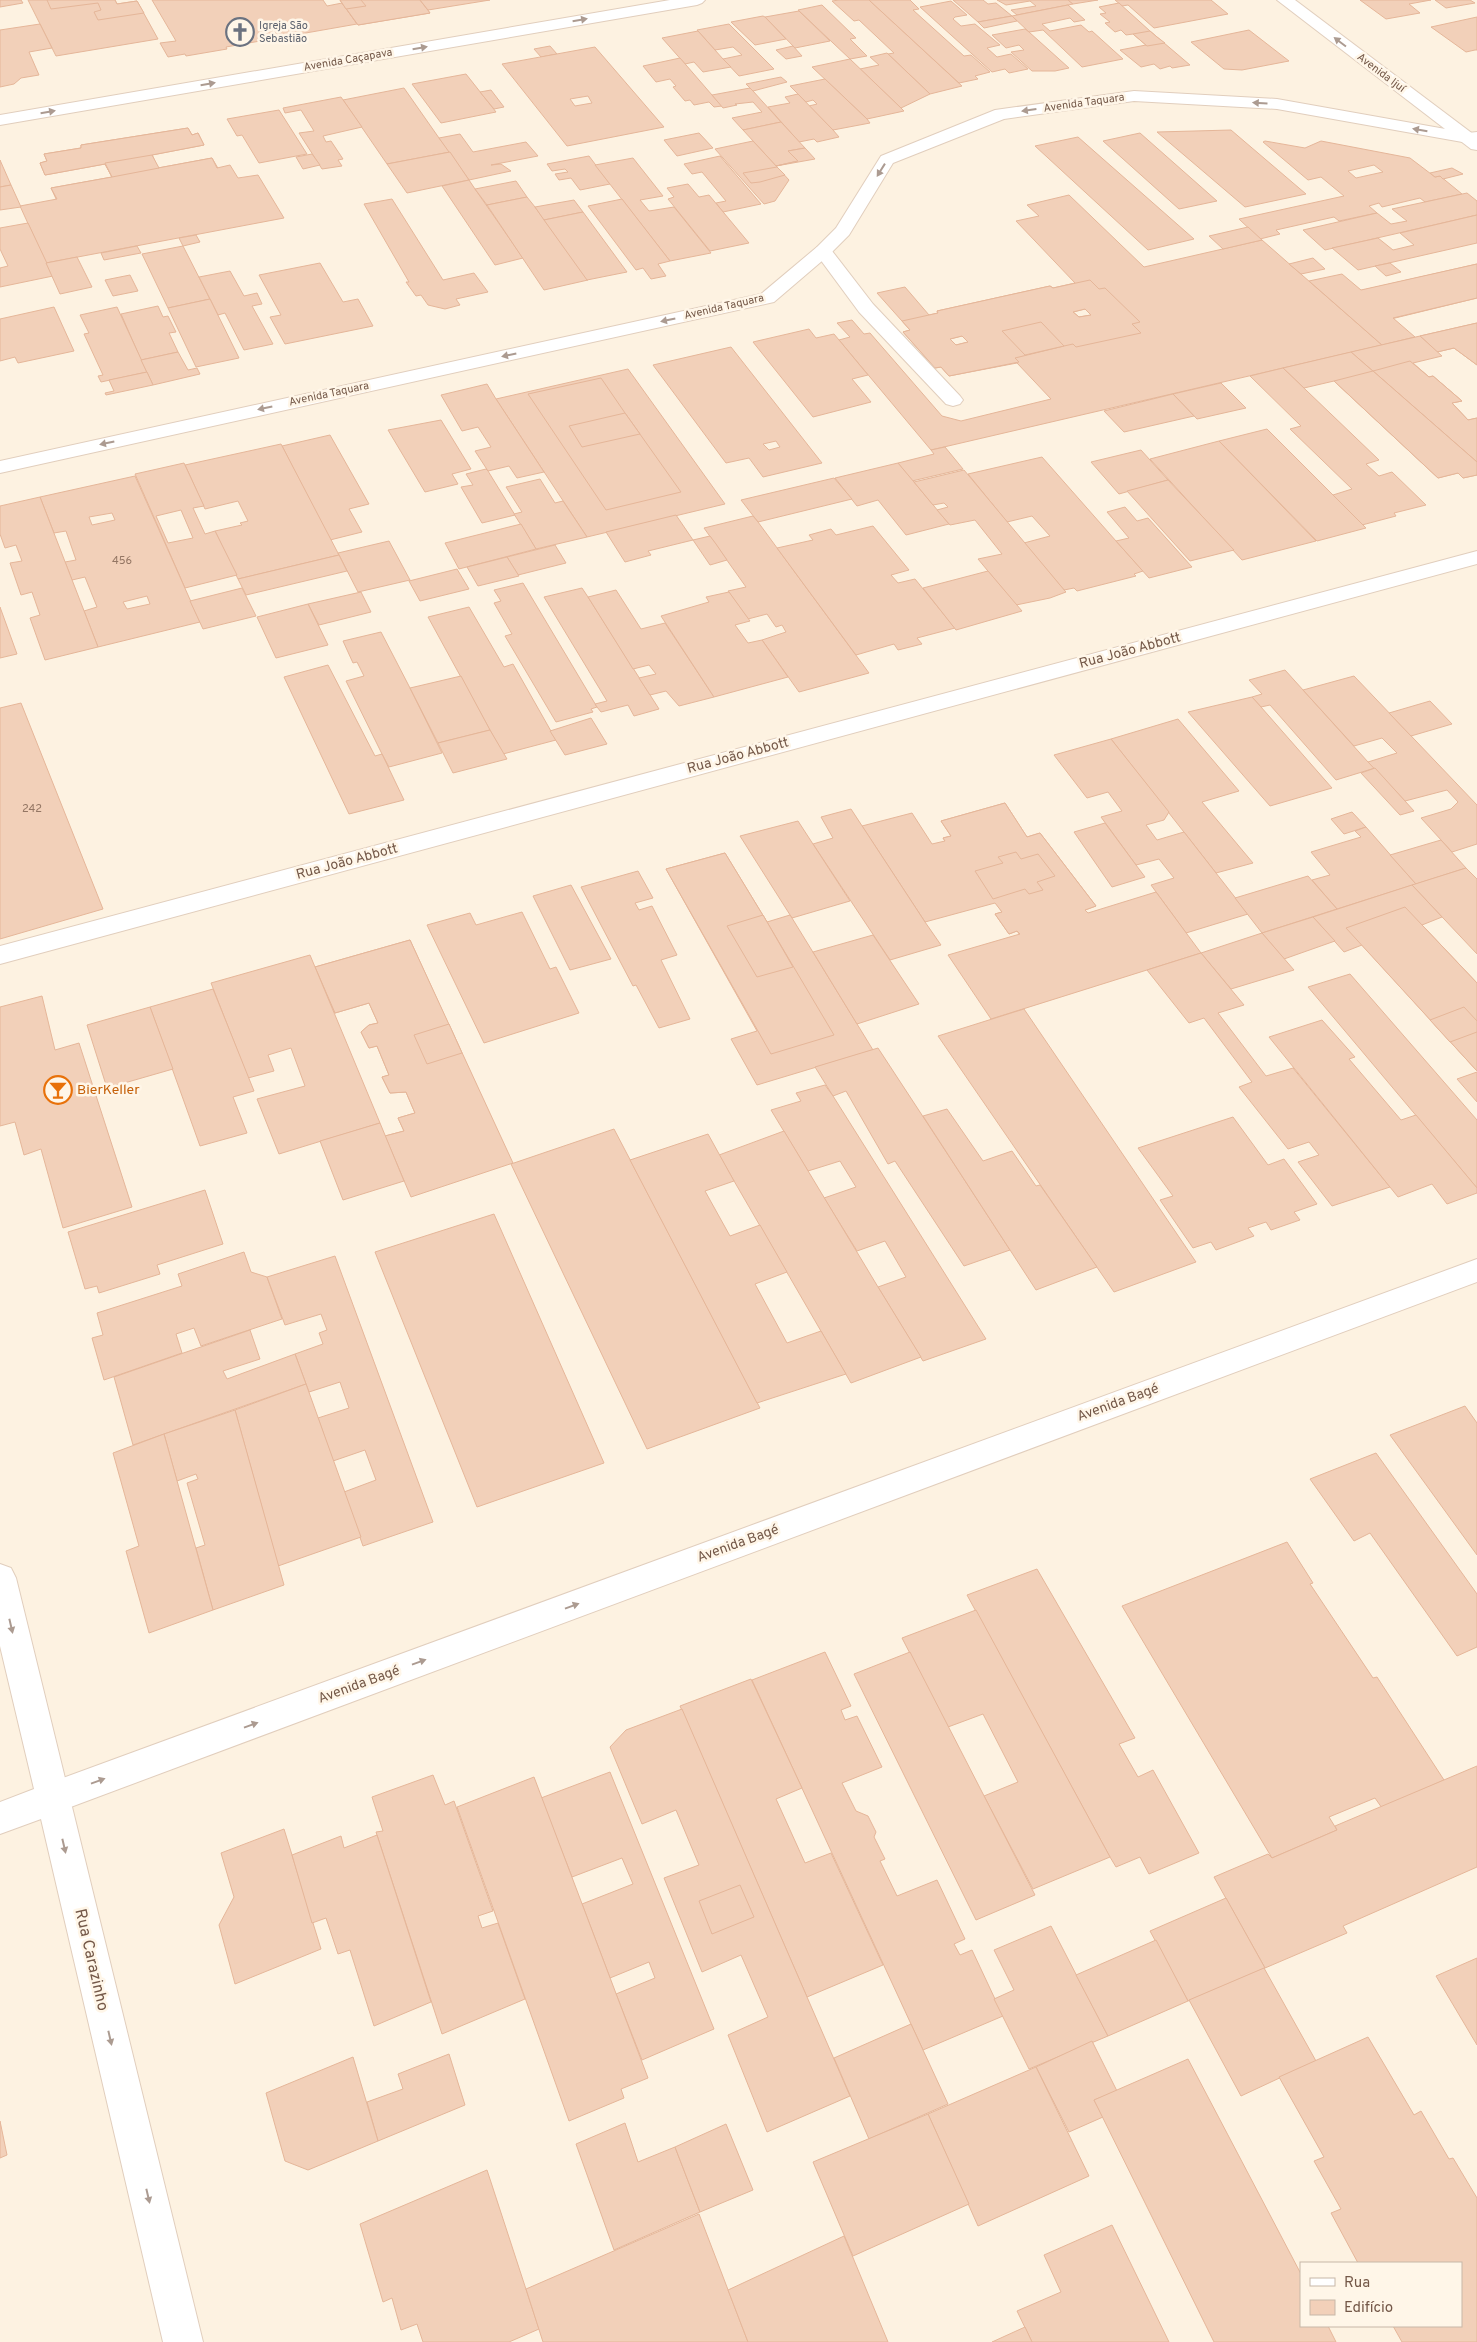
<svg xmlns="http://www.w3.org/2000/svg" width="1477" height="2342" viewBox="0 0 1477 2342" font-family="Overpass,sans-serif">
	<style>
		.building { fill: #f2d0b9; stroke: #e5b699; fill-rule: evenodd }
		.lines { fill: none; stroke-linecap: round; stroke-linejoin: round }
		.service-casing { stroke: #e1cebd; stroke-width: 2 }
		.minor-casing { stroke: #e1cebd; stroke-width: 2 }
		.tertiary-casing { stroke: #e1cebd; stroke-width: 2 }
		.service { fill: #fff; fill-rule: evenodd }
		.minor { fill: #fff; fill-rule: evenodd }
		.tertiary { fill: #fff; fill-rule: evenodd }
		.oneway { fill: #ac9b91 }
		.labels { text-anchor: middle; dominant-baseline: central; stroke-width: 5; stroke-linejoin: round; paint-order: stroke }
		.far-worship-label { font-size: 11px; fill: #5b616d; stroke: #fff6e8; text-anchor: start }
		.far-street-label { font-size: 11px; fill: #745848; stroke: #fff6e8 }
		.number-label { font-size: 11px; fill: #947664 }
		.street-label { font-size: 14px; fill: #745848; stroke: #fff6e8 }
		.food-label { font-size: 14px; fill: #c56008; stroke: #fff6e8; text-anchor: start }
		.near-street-label { font-size: 16px; fill: #745848; stroke: #fff6e8 }
	</style>
	<rect width="100%" height="100%" fill="#fdf2e1"/>
	<g class="building">
		<polygon points="0,0 21,0 23,3 0,7"/>
		<polygon points="28,0 115,0 117,4 137,1 158,39 56,56"/>
		<polygon points="47,0 115,0 117,4 137,1 144,13 98,20 94,12 101,10 98,3 51,9"/>
		<polygon points="152,0 323,0 327,6 342,3 357,24 226,47 227,49 186,56 185,54 168,57 160,43 176,41"/>
		<polygon points="340,0 420,0 430,13 358,25"/>
		<polygon points="340,0 420,0 430,13 358,25"/>
		<polygon points="340,0 361,0 366,6 346,9"/>
		<polygon points="420,0 490,0 428,10"/>
		<polygon points="839,0 869,0 962,86 930,94 888,54 894,53 859,20 854,21 832,1"/>
		<polygon points="869,0 910,0 919,9 913,10 964,56 971,55 990,72 975,76 978,79 959,83"/>
		<polygon points="953,0 983,0 988,4 996,3 1012,16 978,22"/>
		<polygon points="997,0 1068,0 1073,4 1017,15 1011,10 1036,6 1030,1 1006,5"/>
		<polygon points="1068,0 1098,0 1073,4"/>
		<polygon points="1115,0 1211,0 1228,14 1154,28 1128,5 1122,6"/>
		<polygon points="1360,0 1431,0 1409,4 1420,13 1386,19"/>
		<polygon points="1435,0 1470,0 1475,3 1446,8"/>
		<polygon points="951,1 967,15 955,17 953,19 961,26 975,24 1000,45 987,48 997,57 1011,54 1028,69 1009,73 1005,69 992,72 920,7"/>
		<polygon points="1119,3 1150,31 1190,65 1172,68 1170,66 1160,69 1154,64 1141,67 1120,50 1146,45 1133,34 1126,35 1121,30 1115,32 1105,23 1110,22 1100,14 1106,13 1099,7"/>
		<polygon points="822,5 856,38 850,39 867,56 850,59 798,10"/>
		<polygon points="1068,5 1085,20 1074,22 1070,18 1042,24 1050,31 1081,25 1089,32 1092,31 1123,59 1082,67 1043,30 1029,32 1012,16"/>
		<polygon points="799,11 830,41 795,48 765,17"/>
		<polygon points="763,16 765,17 786,39 755,45 731,22"/>
		<polygon points="1012,16 1017,21 984,28 978,22"/>
		<polygon points="1477,17 1477,50 1475,50 1466,52 1431,27"/>
		<polygon points="40,24 52,48 29,52 39,75 21,78 14,84 0,87 0,30"/>
		<polygon points="729,24 774,69 739,76 723,59 742,55 733,47 715,50 697,30"/>
		<polygon points="1025,29 1029,32 1069,68 1055,71 1032,71 1011,52 1024,50 1019,45 1006,48 992,35"/>
		<polygon points="1249,30 1289,61 1242,70 1224,69 1191,42"/>
		<polygon points="698,31 723,59 731,67 703,72 694,62 685,64 662,38"/>
		<polygon points="1150,31 1157,37 1165,43 1147,46 1133,34"/>
		<polygon points="550,46 557,54 541,57 534,49"/>
		<polygon points="793,46 802,56 786,59 776,50"/>
		<path d="M595,47L664,127L567,146L502,64ZM588,96L592,103L575,106L570,99Z"/>
		<polygon points="887,53 930,94 901,108 860,69 879,65 870,57"/>
		<polygon points="680,58 712,95 722,106 714,107 709,102 694,105 690,100 685,101 673,87 676,86 670,79 656,82 643,66"/>
		<polygon points="850,59 901,108 904,111 867,119 812,67"/>
		<polygon points="466,74 496,112 441,123 412,84"/>
		<polygon points="781,77 787,82 753,91 746,84"/>
		<polygon points="825,79 867,119 870,123 833,130 809,106 817,104 813,100 806,102 790,86"/>
		<polygon points="404,88 439,138 450,152 387,164 343,100"/>
		<polygon points="750,88 753,91 781,122 743,130 732,118 762,112 753,102 735,104 737,105 723,108 712,95"/>
		<polygon points="491,90 504,107 494,109 480,92"/>
		<polygon points="798,94 833,130 839,137 817,142 814,139 799,142 768,107 790,103 785,97"/>
		<polygon points="341,97 362,127 323,136 326,142 331,141 343,159 338,160 342,166 322,169 299,133 314,131 301,110 285,113 283,108"/>
		<polygon points="279,110 307,154 259,163 242,135 237,136 227,119"/>
		<polygon points="781,122 805,148 788,151 798,161 776,166 743,130"/>
		<polygon points="188,128 192,135 198,133 204,145 152,155 158,168 212,158 219,170 212,172 216,178 175,186 176,189 68,206 65,199 57,201 51,188 112,177 105,164 45,175 40,163 47,161 44,154 81,148 81,145"/>
		<polygon points="188,128 192,135 198,133 204,145 152,155 158,168 212,158 217,168 230,165 238,178 258,175 284,218 46,263 20,206 57,199 51,188 112,177 105,164 45,175 40,163 47,161 44,154 81,148 81,145"/>
		<polygon points="1231,130 1306,194 1245,207 1157,132"/>
		<polygon points="699,133 713,148 677,156 664,140"/>
		<polygon points="1140,133 1217,201 1179,209 1103,141"/>
		<polygon points="460,134 473,152 526,142 538,156 491,165 501,164 511,171 469,180 439,138"/>
		<polygon points="1078,137 1194,239 1148,250 1035,146"/>
		<polygon points="753,141 789,180 775,201 764,204 715,149"/>
		<path d="M1265,141L1305,148L1321,141L1410,158L1435,177L1440,176L1462,194L1425,202L1420,198L1382,207L1379,203L1369,206L1377,213L1339,221L1334,217L1276,230L1280,234L1260,239L1239,219L1344,196L1321,177L1308,180L1263,142ZM1374,165L1383,172L1356,178L1348,171Z"/>
		<polygon points="805,148 815,159 776,166 798,161 788,151"/>
		<polygon points="450,152 469,180 407,193 387,164"/>
		<polygon points="312,154 320,165 303,169 296,157"/>
		<polygon points="152,155 159,168 112,177 105,163"/>
		<polygon points="589,156 610,184 580,190 571,178 559,180 555,174 568,172 565,169 552,171 547,164"/>
		<polygon points="720,156 761,204 723,212 716,203 726,201 702,172 692,174 684,164"/>
		<polygon points="633,158 663,196 640,200 649,211 674,207 711,253 670,261 595,165"/>
		<polygon points="0,160 11,185 0,187"/>
		<polygon points="777,167 785,175 760,182 751,183 743,173"/>
		<polygon points="1452,168 1463,174 1443,179 1440,176 1435,177 1430,173"/>
		<polygon points="469,180 475,189 523,258 495,265 442,186"/>
		<polygon points="516,181 527,197 487,205 475,189"/>
		<polygon points="688,184 699,197 709,195 749,243 710,251 668,199 674,197 667,188"/>
		<polygon points="11,185 21,207 0,210 0,187"/>
		<polygon points="1467,193 1477,201 1477,215 1325,250 1303,230 1377,213 1391,224 1407,221 1392,209"/>
		<path d="M1069,195L1144,267L1262,240L1382,345L931,450L839,340L850,337L837,323L852,320L864,334L870,333L942,416L961,421L1051,399L1017,363L949,376L941,367L935,368L903,332L910,330L877,293L905,287L929,315L938,313L937,311L1050,286L1053,288L1075,283L1016,221L1039,216L1027,205ZM1085,309L1091,315L1079,317L1073,312ZM962,336L968,342L956,345L950,339Z"/>
		<polygon points="527,197 535,207 588,280 544,290 487,205"/>
		<polygon points="392,199 443,280 474,273 488,292 456,299 460,305 445,309 428,305 421,295 416,296 406,282 409,282 364,204"/>
		<polygon points="622,199 670,261 658,264 666,276 651,279 643,268 636,270 588,206"/>
		<polygon points="574,200 583,212 544,220 535,207"/>
		<polygon points="583,212 627,272 587,280 544,220"/>
		<polygon points="1477,215 1477,243 1358,270 1332,248 1378,238 1393,250 1414,245 1400,233"/>
		<polygon points="28,223 53,276 0,287 0,268 8,266 0,249 0,228"/>
		<polygon points="1248,227 1262,240 1223,249 1209,236"/>
		<polygon points="196,235 200,242 183,246 179,238"/>
		<polygon points="137,246 141,253 104,260 101,253"/>
		<polygon points="183,246 210,299 168,308 142,254"/>
		<polygon points="77,257 92,287 60,294 46,263"/>
		<polygon points="1313,258 1325,269 1301,274 1289,264"/>
		<polygon points="320,263 343,302 358,299 373,326 285,344 270,317 281,315 259,275"/>
		<polygon points="1390,263 1401,272 1386,276 1375,266"/>
		<polygon points="1477,264 1477,298 1391,319 1359,291"/>
		<polygon points="1477,264 1477,298 1393,318 1415,337 1382,345 1309,281 1342,274 1361,290"/>
		<polygon points="230,271 244,296 257,293 262,304 252,306 273,344 244,350 225,313 218,315 199,277"/>
		<polygon points="130,275 138,291 113,296 105,280"/>
		<path d="M1090,280L1099,289L1105,288L1140,322L1132,324L1141,333L1076,347L1073,344L1064,346L1015,358L1019,362L949,376L941,367L935,368L903,332L910,330L902,321L938,313L937,311L1050,286L1053,288ZM1085,309L1091,315L1079,317L1073,312ZM962,336L968,342L956,345L950,339Z"/>
		<polygon points="210,299 239,358 196,367 168,308"/>
		<polygon points="158,306 163,317 168,316 176,332 169,333 178,352 141,360 121,314"/>
		<polygon points="54,307 74,351 18,363 15,357 0,361 0,319"/>
		<polygon points="117,307 147,372 101,382 98,376 103,375 84,334 89,333 80,315"/>
		<polygon points="1041,322 1064,346 1025,355 1002,331"/>
		<polygon points="1477,323 1477,365 1454,348 1437,352 1420,336"/>
		<polygon points="1477,323 1477,365 1454,348 1437,352 1420,336"/>
		<polygon points="809,329 816,338 834,334 839,340 868,375 852,379 871,402 813,417 753,342"/>
		<polygon points="1420,336 1442,356 1413,363 1429,377 1433,376 1462,401 1452,403 1468,420 1477,418 1477,462 1351,352"/>
		<path d="M731,347L822,463L763,477L749,458L726,463L653,365ZM776,441L780,447L769,450L763,444Z"/>
		<polygon points="178,352 188,370 197,368 200,374 153,385 141,360"/>
		<polygon points="1351,352 1477,462 1477,475 1463,478 1458,473 1438,478 1334,381 1304,388 1283,368"/>
		<polygon points="1410,361 1429,377 1433,376 1462,401 1452,403 1468,420 1477,418 1477,462 1373,371"/>
		<polygon points="1283,368 1379,460 1366,464 1379,476 1392,472 1426,505 1394,513 1396,516 1362,525 1333,495 1352,489 1290,429 1301,426 1250,376"/>
		<polygon points="628,369 725,504 587,537 496,399"/>
		<polygon points="1373,371 1477,462 1477,475 1463,478 1458,473 1438,478 1334,381"/>
		<polygon points="147,372 153,385 106,395 105,393 114,391 109,380"/>
		<polygon points="601,378 625,413 681,492 606,510 528,394"/>
		<polygon points="1221,383 1246,408 1197,419 1173,394"/>
		<polygon points="487,384 496,399 544,472 517,478 509,466 488,471 475,451 491,447 478,427 462,431 441,395"/>
		<polygon points="1173,394 1194,416 1124,432 1104,411"/>
		<polygon points="625,413 640,434 582,447 569,426"/>
		<polygon points="441,420 471,469 452,474 458,484 425,492 388,430"/>
		<polygon points="1267,429 1366,528 1317,541 1219,441"/>
		<polygon points="330,435 369,504 349,509 362,532 330,540 282,446"/>
		<polygon points="1219,441 1316,541 1242,560 1150,459"/>
		<polygon points="281,444 339,555 238,579 215,531 242,525 240,523 248,521 238,501 205,509 185,465"/>
		<polygon points="945,447 963,469 912,481 898,463 934,454 931,450"/>
		<polygon points="1141,450 1168,480 1119,494 1091,462"/>
		<polygon points="1042,457 1116,541 1143,571 1134,574 1136,576 1077,591 1074,588 1064,590 1024,543 1050,536 1032,516 1007,522 968,474"/>
		<path d="M184,463L204,506L193,508L205,534L215,531L237,575L185,588L135,474ZM181,510L193,538L168,543L156,516Z"/>
		<polygon points="898,463 914,482 949,524 906,535 878,500 857,506 835,478"/>
		<polygon points="486,469 488,471 515,515 482,523 461,487 473,485 466,474"/>
		<polygon points="964,470 1065,591 1066,592 1050,598 1016,605 978,559 1002,554 975,520 950,525 937,510 948,507 944,503 933,505 914,482"/>
		<path d="M135,476L200,622L98,647L84,611L97,607L85,577L72,580L65,562L76,560L66,531L54,533L40,497ZM112,513L115,520L92,525L89,517ZM147,596L150,604L127,609L123,602Z"/>
		<polygon points="834,478 852,499 758,522 741,500"/>
		<polygon points="540,479 555,503 563,501 587,537 536,549 514,514 522,512 506,487"/>
		<polygon points="1168,480 1234,550 1190,561 1127,491"/>
		<polygon points="40,497 98,647 45,660 30,618 40,615 32,592 21,595 10,563 22,561 16,545 5,548 0,534 0,506"/>
		<polygon points="1125,507 1137,521 1148,518 1192,567 1149,578 1116,541 1129,538 1107,512"/>
		<polygon points="676,515 693,540 648,551 651,555 625,562 606,532"/>
		<polygon points="753,516 758,522 869,673 799,692 762,640 786,632 782,625 776,627 767,614 748,619 728,591 746,587 704,528"/>
		<polygon points="521,524 536,549 459,569 445,543"/>
		<polygon points="873,526 909,570 891,575 898,583 915,579 955,628 917,638 922,644 898,650 894,644 856,655 777,548 813,540 809,535 831,529 836,535"/>
		<polygon points="710,536 716,544 727,560 710,565 693,540"/>
		<polygon points="389,541 410,580 358,592 338,553"/>
		<polygon points="555,545 566,563 518,575 507,557"/>
		<polygon points="339,555 347,571 246,595 238,579"/>
		<polygon points="507,557 519,576 478,586 467,567"/>
		<polygon points="457,569 469,589 420,601 409,581"/>
		<polygon points="988,571 1022,611 956,630 923,588"/>
		<polygon points="523,583 597,707 591,709 593,712 556,722 505,636 512,634 494,603 501,601 494,590"/>
		<polygon points="242,588 256,616 203,629 190,601"/>
		<polygon points="582,588 588,597 659,709 634,716 628,705 601,712 597,707 595,704 607,701 544,597"/>
		<polygon points="616,590 641,629 665,623 714,697 679,706 666,691 650,695 639,678 656,674 649,665 633,669 588,597"/>
		<polygon points="361,592 371,612 319,625 308,604"/>
		<polygon points="729,592 750,621 735,625 748,643 762,640 788,677 714,697 661,616 709,602 706,597"/>
		<polygon points="308,604 328,645 276,658 257,617"/>
		<polygon points="0,607 17,654 0,658"/>
		<polygon points="469,607 504,667 513,664 556,740 503,754 428,617"/>
		<polygon points="381,632 410,688 442,753 389,767 382,754 346,681 364,676 357,662 353,663 343,641"/>
		<polygon points="328,665 375,756 382,754 404,800 349,814 284,677"/>
		<polygon points="1285,670 1368,762 1375,768 1336,780 1270,705 1261,707 1252,697 1262,694 1249,680"/>
		<polygon points="461,676 490,730 438,743 410,688"/>
		<polygon points="1354,676 1477,805 1477,844 1452,852 1421,818 1451,809 1458,802 1447,790 1405,801 1368,762 1397,753 1382,738 1354,746 1303,690"/>
		<polygon points="1252,697 1261,707 1332,788 1270,806 1188,712"/>
		<polygon points="1430,701 1452,724 1411,736 1389,713"/>
		<polygon points="21,703 103,909 0,939 0,708"/>
		<polygon points="591,718 607,744 565,755 550,731"/>
		<polygon points="1178,719 1239,791 1202,802 1253,863 1216,873 1111,739"/>
		<polygon points="490,730 507,759 453,773 438,743"/>
		<polygon points="1111,739 1169,812 1164,820 1146,825 1157,840 1184,832 1248,914 1186,933 1151,885 1174,878 1159,859 1136,865 1101,817 1122,811 1108,792 1087,798 1054,755"/>
		<polygon points="1375,768 1405,801 1414,811 1400,815 1361,773"/>
		<polygon points="1005,803 1027,837 1040,833 1096,906 1085,910 1100,929 1029,948 1017,931 1009,934 995,914 1002,912 975,871 964,855 957,858 943,838 951,836 941,821"/>
		<polygon points="1005,803 1027,837 1040,833 1096,906 1085,910 1088,913 1156,892 1201,953 991,1019 948,955 1020,934 1017,931 1009,934 995,914 1002,912 995,903 925,922 862,826 912,813 932,844 945,841 943,838 951,836 941,821"/>
		<polygon points="851,809 925,922 941,945 890,960 813,844 833,838 821,817"/>
		<polygon points="1352,812 1366,827 1344,834 1331,819"/>
		<polygon points="798,821 850,901 792,918 740,836"/>
		<polygon points="1105,823 1136,865 1145,877 1112,887 1074,832"/>
		<polygon points="1366,827 1416,884 1337,909 1312,880 1330,875 1311,852 1361,837 1355,831"/>
		<polygon points="1441,840 1466,868 1416,884 1390,855"/>
		<polygon points="1016,852 1021,859 1038,854 1055,876 1037,882 1043,890 1029,894 1025,889 993,899 975,871 1003,863 998,857"/>
		<polygon points="725,853 767,922 790,915 792,918 873,1050 757,1085 731,1039 757,1031 666,869"/>
		<polygon points="725,853 767,922 834,1035 771,1054 666,869"/>
		<polygon points="1466,868 1477,879 1477,954 1412,885"/>
		<polygon points="638,871 653,898 635,903 639,910 652,906 677,955 661,960 690,1019 659,1028 636,985 633,986 581,887"/>
		<polygon points="1308,876 1337,909 1262,933 1235,898"/>
		<polygon points="571,885 611,959 570,970 533,896"/>
		<polygon points="1412,885 1442,917 1422,925 1477,983 1477,1071 1362,945 1344,952 1313,917"/>
		<polygon points="1405,907 1477,983 1477,1071 1346,928"/>
		<polygon points="522,912 550,969 556,967 579,1013 484,1043 427,925 470,913 476,925"/>
		<polygon points="763,915 793,967 757,977 727,926"/>
		<polygon points="1313,917 1335,941 1284,959 1262,933"/>
		<polygon points="1262,933 1294,970 1231,989 1201,953"/>
		<polygon points="873,935 919,1004 857,1024 813,952"/>
		<polygon points="410,940 506,1150 475,1159 470,1151 400,1172 385,1136 404,1131 398,1118 415,1113 406,1092 390,1093 382,1077 389,1075 377,1046 369,1048 361,1032 369,1025 378,1023 369,1003 335,1013 315,967"/>
		<polygon points="410,940 513,1163 411,1197 385,1136 404,1131 398,1118 415,1113 406,1092 390,1093 382,1077 389,1075 377,1046 369,1048 361,1032 369,1025 378,1023 369,1003 335,1013 315,967"/>
		<polygon points="1201,953 1244,1005 1218,1013 1266,1076 1293,1068 1390,1187 1332,1206 1298,1162 1319,1155 1309,1142 1288,1149 1239,1087 1252,1082 1204,1018 1189,1023 1147,970"/>
		<polygon points="310,955 380,1123 279,1154 257,1099 305,1086 291,1048 268,1055 274,1071 248,1078 211,983"/>
		<polygon points="1350,974 1477,1120 1477,1188 1308,987"/>
		<polygon points="213,989 254,1091 233,1097 247,1133 200,1146 150,1007"/>
		<polygon points="42,996 55,1050 79,1043 132,1207 63,1228 41,1149 24,1155 15,1122 0,1126 0,1007"/>
		<polygon points="150,1007 173,1069 107,1088 87,1025"/>
		<polygon points="1464,1007 1477,1021 1477,1032 1450,1042 1430,1020"/>
		<polygon points="1024,1009 1196,1262 1114,1292 938,1036"/>
		<polygon points="1322,1020 1355,1057 1349,1059 1401,1120 1416,1115 1477,1188 1477,1193 1447,1204 1432,1184 1398,1197 1269,1037"/>
		<polygon points="449,1024 462,1053 427,1064 414,1035"/>
		<polygon points="878,1048 958,1170 1010,1250 964,1266 895,1161 888,1164 846,1091 833,1096 815,1067"/>
		<polygon points="1477,1072 1477,1102 1457,1079"/>
		<polygon points="825,1085 833,1096 986,1339 923,1361 878,1287 906,1277 885,1241 857,1251 824,1198 856,1187 840,1161 808,1171 771,1110 801,1101 796,1093"/>
		<polygon points="947,1109 983,1161 1012,1151 1036,1186 1040,1185 1097,1267 1036,1290 923,1116"/>
		<polygon points="1233,1117 1268,1165 1284,1159 1317,1204 1294,1212 1300,1220 1271,1230 1266,1222 1248,1228 1254,1236 1216,1250 1211,1242 1193,1248 1160,1200 1173,1196 1138,1148"/>
		<polygon points="380,1123 404,1181 343,1200 320,1141"/>
		<polygon points="614,1129 760,1408 647,1449 511,1164"/>
		<polygon points="784,1131 878,1287 921,1357 851,1383 719,1155"/>
		<polygon points="708,1134 734,1181 705,1191 730,1236 760,1225 787,1272 755,1284 787,1343 821,1331 846,1374 757,1403 630,1160"/>
		<polygon points="205,1190 223,1244 157,1265 160,1274 99,1293 97,1286 85,1289 68,1232"/>
		<polygon points="494,1214 604,1463 477,1507 375,1252"/>
		<polygon points="244,1252 251,1272 267,1277 282,1319 201,1346 194,1328 176,1334 182,1353 104,1380 92,1338 103,1335 97,1313 182,1286 178,1274"/>
		<polygon points="335,1256 433,1522 363,1546 344,1492 376,1480 365,1450 333,1461 318,1418 349,1408 340,1382 309,1392 295,1354 323,1344 319,1333 327,1330 321,1314 285,1325 267,1277"/>
		<polygon points="250,1330 260,1359 223,1371 227,1379 295,1354 306,1384 133,1445 114,1377"/>
		<polygon points="306,1384 361,1537 278,1566 235,1410"/>
		<polygon points="1465,1406 1477,1423 1477,1555 1390,1435"/>
		<polygon points="235,1410 284,1585 213,1610 196,1548 205,1545 187,1483 198,1479 196,1474 177,1481 164,1434"/>
		<polygon points="164,1434 213,1610 149,1633 126,1551 139,1546 113,1453"/>
		<polygon points="1376,1453 1477,1594 1477,1647 1457,1656 1370,1533 1354,1541 1310,1479"/>
		<polygon points="1287,1542 1313,1583 1310,1584 1373,1678 1377,1677 1444,1780 1382,1808 1375,1798 1329,1817 1337,1830 1272,1858 1122,1606"/>
		<polygon points="1037,1569 1135,1738 1119,1744 1138,1777 1153,1770 1199,1853 1149,1874 1140,1857 1116,1867 1110,1857 967,1595"/>
		<polygon points="976,1610 1110,1857 1033,1889 984,1796 1018,1782 983,1714 948,1727 902,1638"/>
		<polygon points="825,1652 851,1706 841,1710 845,1720 857,1716 882,1767 842,1783 856,1811 868,1816 876,1832 874,1837 885,1859 880,1861 897,1896 937,1880 965,1939 954,1944 960,1955 972,1950 1003,2016 923,2050 752,1680"/>
		<polygon points="910,1652 1035,1895 976,1920 854,1674"/>
		<polygon points="751,1679 802,1788 776,1799 805,1863 831,1853 883,1965 807,1997 680,1706"/>
		<polygon points="682,1709 850,2096 767,2132 728,2035 768,2017 741,1955 702,1972 664,1878 699,1865 676,1810 642,1824 610,1747 626,1730"/>
		<polygon points="1477,1766 1477,1867 1343,1926 1347,1933 1265,1968 1214,1877 1268,1854 1272,1858 1337,1830 1335,1826"/>
		<polygon points="610,1772 714,2029 642,2060 616,1994 655,1978 649,1962 610,1978 582,1904 633,1884 622,1858 572,1877 541,1798"/>
		<polygon points="433,1775 445,1805 454,1801 493,1911 478,1916 482,1928 498,1923 525,1999 442,2034 376,1832 383,1831 372,1797"/>
		<polygon points="534,1777 648,2078 621,2089 624,2098 569,2121 457,1807"/>
		<polygon points="284,1829 321,1949 235,1984 219,1925 234,1897 221,1853"/>
		<polygon points="377,1835 431,2002 374,2026 350,1950 338,1954 326,1918 312,1923 292,1855 341,1836 344,1848"/>
		<polygon points="740,1885 754,1917 712,1934 699,1901"/>
		<polygon points="1226,1898 1265,1968 1188,2001 1150,1931"/>
		<polygon points="1051,1926 1108,2036 1029,2069 994,1999 1014,1990 994,1950"/>
		<polygon points="1156,1940 1188,2001 1108,2036 1076,1975"/>
		<polygon points="1477,1958 1477,2045 1436,1976"/>
		<polygon points="1264,1968 1316,2061 1241,2096 1189,2000"/>
		<polygon points="911,2024 948,2104 869,2139 834,2058"/>
		<polygon points="1368,2037 1414,2115 1421,2111 1449,2159 1453,2158 1477,2198 1477,2342 1402,2342 1393,2326 1461,2326 1461,2263 1358,2263 1331,2213 1341,2209 1314,2161 1324,2157 1279,2077"/>
		<polygon points="1092,2041 1117,2091 1094,2100 1103,2117 1069,2132 1036,2067"/>
		<polygon points="449,2054 465,2105 378,2141 367,2102 403,2089 398,2074"/>
		<polygon points="353,2057 378,2141 308,2170 285,2161 266,2093"/>
		<polygon points="1188,2059 1301,2274 1301,2326 1328,2326 1336,2342 1214,2342 1094,2100"/>
		<polygon points="1036,2067 1089,2176 978,2226 928,2114"/>
		<polygon points="928,2114 969,2204 853,2256 813,2162"/>
		<polygon points="0,2121 7,2155 0,2158"/>
		<polygon points="625,2123 638,2162 675,2147 700,2212 614,2250 576,2144"/>
		<polygon points="726,2124 753,2190 700,2212 675,2147"/>
		<polygon points="487,2170 539,2329 509,2342 423,2342 417,2324 401,2330 392,2298 383,2302 360,2224"/>
		<polygon points="699,2214 748,2342 543,2342 526,2289"/>
		<polygon points="1112,2225 1169,2342 1032,2342 1017,2311 1061,2292 1044,2255"/>
		<polygon points="844,2236 888,2342 748,2342 728,2290"/>
		<polygon points="1025,2327 1032,2342 992,2342"/>
	</g>
	<g class="lines">
		<defs>
			<polygon id="service" points="823,246 829,247 873,304 960,396 963,400 960,404 953,406 946,404 859,312 814,251 817,247"/>
			<g id="minor">
				<polygon points="670,0 705,0 702,3 697,5 0,125 0,115"/>
				<polygon points="1134,91 1277,99 1468,133 1477,132 1477,142 1468,143 1277,109 1134,101 1004,119 893,163 849,235 829,255 774,302 0,473 0,461 761,294 817,247 836,228 881,156 995,110"/>
				<polygon points="1477,551 1477,564 0,964 0,946"/>
				<polygon points="1477,1259 1477,1282 52,1814 40,1809 35,1798 40,1787 52,1782"/>
			</g>
			<g id="tertiary">
				<polygon points="1277,0 1295,0 1477,137 1477,150 1471,149"/>
				<polygon points="0,1564 11,1568 16,1578 203,2342 163,2342 41,1819 0,1834 0,1802 34,1789 0,1646"/>
			</g>
		</defs>
		<use href="#service" class="service-casing"/>
		<use href="#minor" class="minor-casing"/>
		<use href="#tertiary" class="tertiary-casing"/>
		<use href="#service" class="service"/>
		<use href="#minor" class="minor"/>
		<use href="#tertiary" class="tertiary"/>
	</g>
	<defs><path id="oneway-solid" d="M-6-.8H1V-3.2L6.5 0L1 3.2V.8H-6Z" transform="scale(1.25)"/></defs>
	<g class="oneway">
		<use href="#oneway-solid" transform="translate(580 20) rotate(-10)"/>
		<use href="#oneway-solid" transform="translate(1340 42) rotate(-143)"/>
		<use href="#oneway-solid" transform="translate(420 48) rotate(-10)"/>
		<use href="#oneway-solid" transform="translate(208 84) rotate(-10)"/>
		<use href="#oneway-solid" transform="translate(1260 103) rotate(-177)"/>
		<use href="#oneway-solid" transform="translate(1029 110) rotate(172)"/>
		<use href="#oneway-solid" transform="translate(48 112) rotate(-10)"/>
		<use href="#oneway-solid" transform="translate(1420 130) rotate(-170)"/>
		<use href="#oneway-solid" transform="translate(881 170) rotate(122)"/>
		<use href="#oneway-solid" transform="translate(668 320) rotate(168)"/>
		<use href="#oneway-solid" transform="translate(509 355) rotate(168)"/>
		<use href="#oneway-solid" transform="translate(265 408) rotate(168)"/>
		<use href="#oneway-solid" transform="translate(107 443) rotate(168)"/>
		<use href="#oneway-solid" transform="translate(572 1606) rotate(-20)"/>
		<use href="#oneway-solid" transform="translate(11 1626) rotate(77)"/>
		<use href="#oneway-solid" transform="translate(419 1662) rotate(-20)"/>
		<use href="#oneway-solid" transform="translate(251 1725) rotate(-20)"/>
		<use href="#oneway-solid" transform="translate(98 1781) rotate(-20)"/>
		<use href="#oneway-solid" transform="translate(64 1846) rotate(77)"/>
		<use href="#oneway-solid" transform="translate(110 2038) rotate(77)"/>
		<use href="#oneway-solid" transform="translate(148 2196) rotate(77)"/>
	</g>
	<defs>
		<symbol id="church-ring" viewBox="-11 -11 22 22"><circle r="9.5" fill="#fff6e8" stroke="#6b7280" stroke-width="1.5"/><path d="M-1.2-6h2.4v3.5h3.3v2.4h-3.3V6h-2.4V-.1h-3.3v-2.4h3.3Z" fill="#6b7280"/></symbol>
		<symbol id="bar-ring" viewBox="-11 -11 22 22"><circle r="9.5" fill="#fff6e8" stroke="#e8710a" stroke-width="1.5"/><path d="M-6-5H6L.8 .8V4.5H3.5V6h-7V4.5H-.8V.8Z" fill="#e8710a"/></symbol>
	</defs>
	<g fill-rule="evenodd">
		<use href="#church-ring" x="224" y="16" width="32" height="32"/>
		<use href="#bar-ring" x="42" y="1074" width="32" height="32"/>
	</g>
	<g class="labels">
		<g class="far-worship-label">
			<text x="259" y="26">Igreja São<tspan x="259" dy="13">Sebastião</tspan></text>
		</g>
		<g class="far-street-label">
			<text transform="translate(348 60) rotate(-10)">Avenida Caçapava</text>
			<text transform="translate(1381 73) rotate(37)">Avenida Ijuí</text>
			<text transform="translate(1084 103) rotate(-8)">Avenida Taquara</text>
			<text transform="translate(724 307) rotate(-13)">Avenida Taquara</text>
			<text transform="translate(329 394) rotate(-12)">Avenida Taquara</text>
		</g>
		<g class="number-label">
			<text x="122" y="561">456</text>
			<text x="32" y="809">242</text>
		</g>
		<g class="street-label">
			<text transform="translate(1130 651) rotate(-15)">Rua João Abbott</text>
			<text transform="translate(738 756) rotate(-15)">Rua João Abbott</text>
			<text transform="translate(347 862) rotate(-15)">Rua João Abbott</text>
			<text transform="translate(1118 1403) rotate(-20)">Avenida Bagé</text>
			<text transform="translate(738 1544) rotate(-20)">Avenida Bagé</text>
			<text transform="translate(359 1685) rotate(-20)">Avenida Bagé</text>
		</g>
		<g class="food-label">
			<text x="77" y="1090">BierKeller</text>
		</g>
		<g class="near-street-label">
			<text transform="translate(91 1960) rotate(77)">Rua Carazinho</text>
		</g>
	</g>
	<rect x="1300" y="2262" width="162" height="65" fill="#fff6e8" stroke="#c7b7a8"/>
	<rect x="1310" y="2278" width="25" height="8" fill="#ffffff" stroke="#c7b7a8"/>
	<text x="1344" y="2287" font-size="15" fill="#745848">Rua</text>
	<rect x="1310" y="2300" width="25" height="15" fill="#f2d0b9" stroke="#c7b7a8"/>
	<text x="1344" y="2312" font-size="15" fill="#745848">Edifício</text>
</svg>
